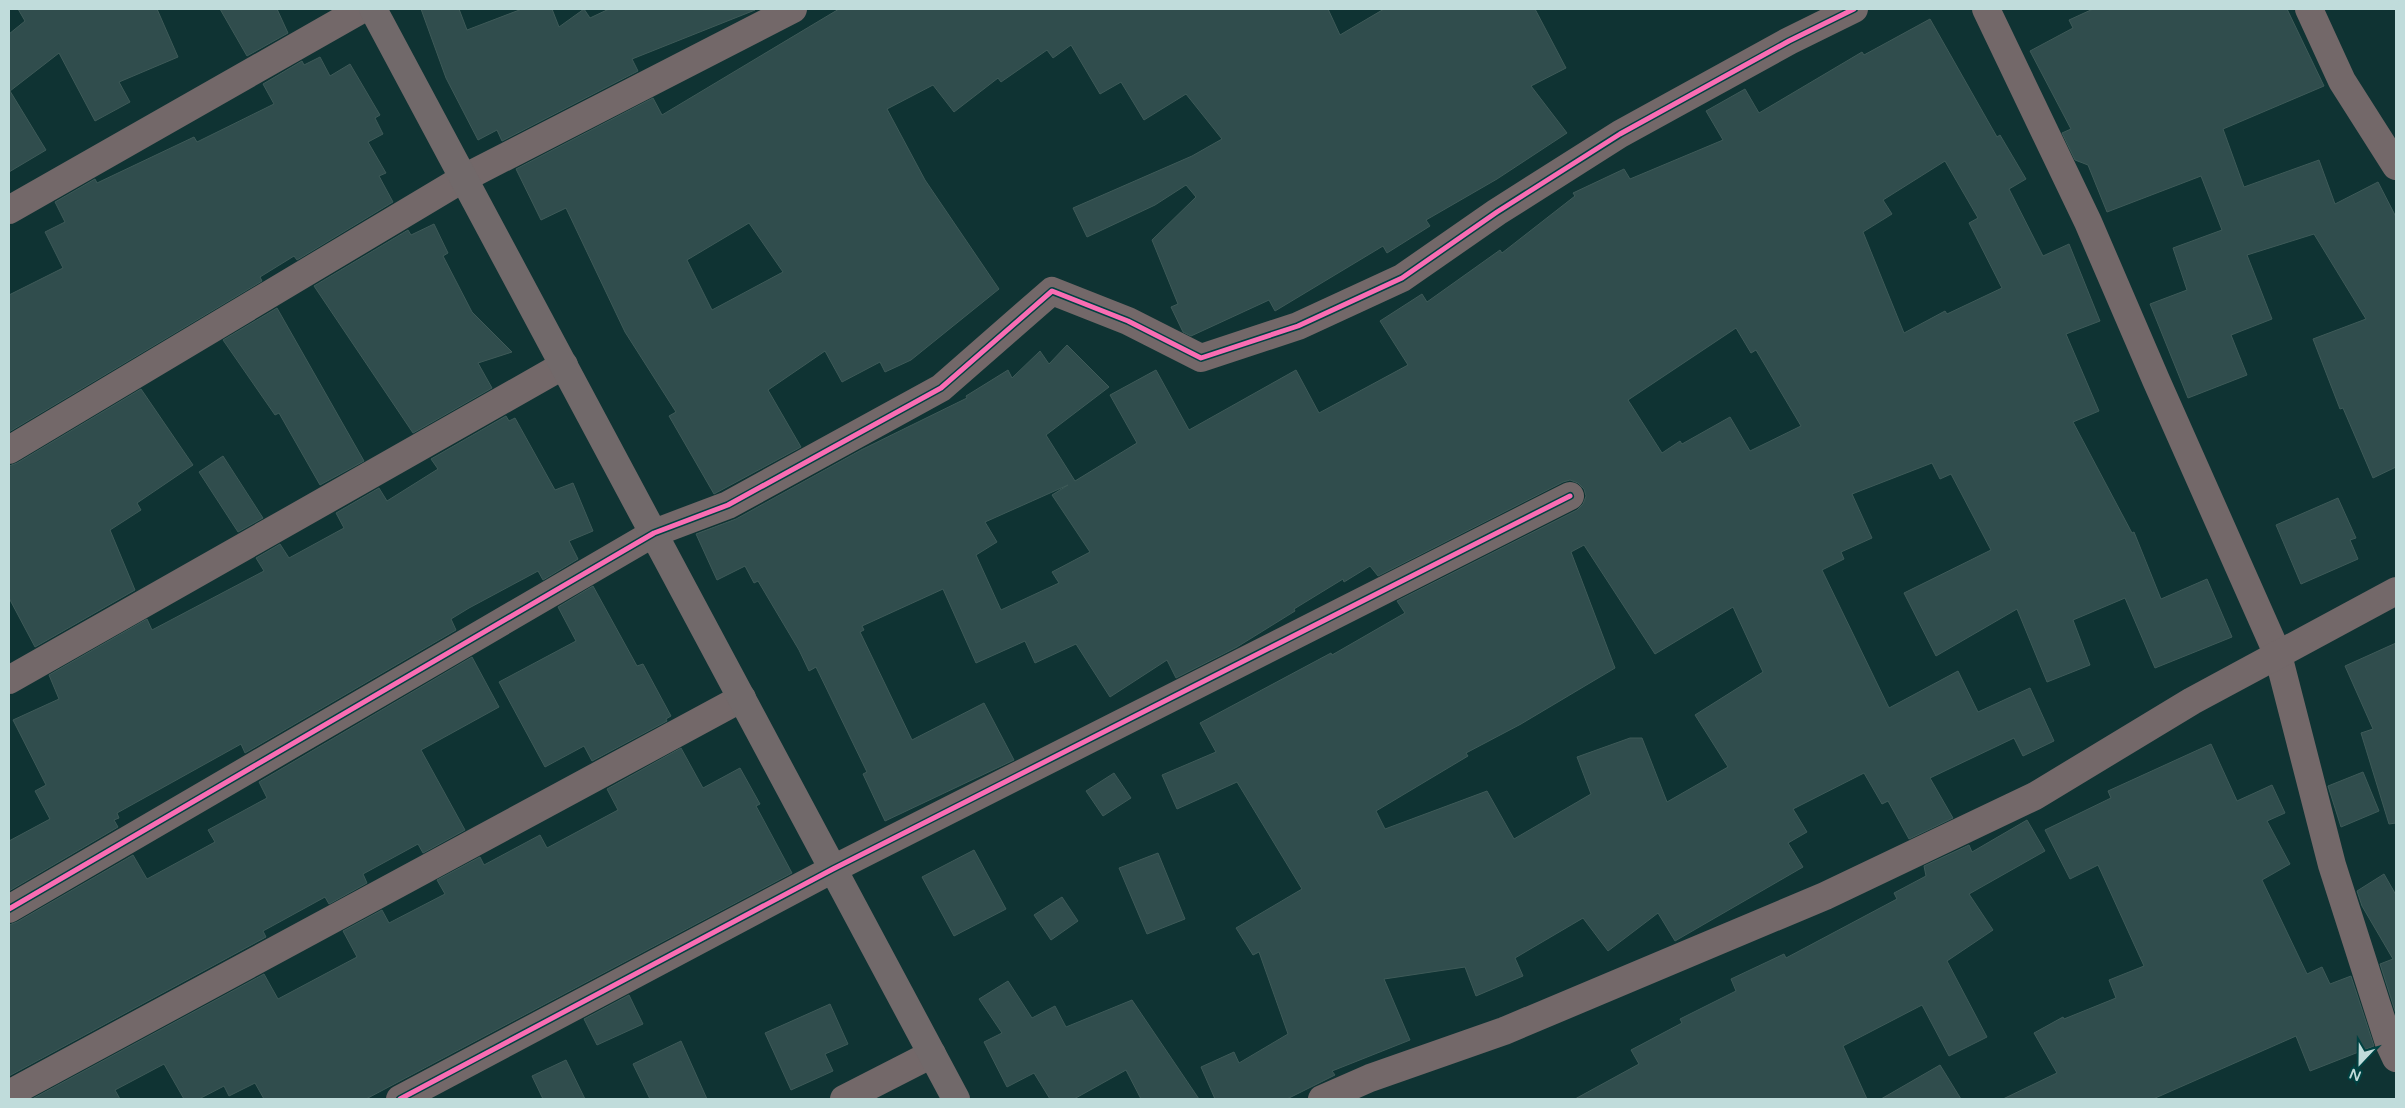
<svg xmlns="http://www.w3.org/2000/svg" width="2405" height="1108" viewBox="0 0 2405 1108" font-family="'Varela Round',sans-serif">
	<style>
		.building { fill: #304d4d; stroke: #3e5a58; fill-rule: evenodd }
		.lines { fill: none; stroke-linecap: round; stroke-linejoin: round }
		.minor { stroke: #736869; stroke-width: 28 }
		.secondary { stroke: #71696a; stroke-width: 28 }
		.cycleway-casing { stroke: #004242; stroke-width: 8 }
		.cycleway { stroke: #f96db3; stroke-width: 5 }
	</style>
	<rect width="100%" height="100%" fill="#0f3333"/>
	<g class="building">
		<polygon points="18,9 157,9 178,57 119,82 130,102 95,121 59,53 10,91 46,150 9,172 9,34 25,21"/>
		<polygon points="220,9 277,9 288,33 247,56"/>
		<polygon points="421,9 459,9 467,30 522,9 552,9 559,27 584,9 590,18 609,9 755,10 632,59 638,71 502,141 497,130 478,140 446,78"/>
		<path d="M839,9H1328L1340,35L1384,9H1535L1566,68L1531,86L1567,133L1497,179L1426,220L1430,226L1387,253L1383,246L1275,311L1269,300L1191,336L1183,332L1171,307L1178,304L1152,240L1196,197L1186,185L1155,205L1087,237L1073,208L1192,156L1222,139L1186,94L1144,120L1121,82L1100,94L1071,45L1053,58L1047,50L1001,82L998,78L954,112L933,85L887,109L925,180L999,289L911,360L885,372L880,362L842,382L825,351L768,390L801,447L714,494L669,416L676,412L625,332L566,208L541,220L516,169L653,98L662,115ZM749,223L783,272L712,310L687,260Z"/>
		<polygon points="2093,9 2287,9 2324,86 2223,129 2244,187 2319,160 2335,204 2378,182 2396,217 2396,467 2373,478 2343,408 2340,409 2313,339 2366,319 2314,234 2247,255 2272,319 2231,335 2247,375 2188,398 2150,304 2187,290 2173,248 2222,230 2201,176 2107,212 2088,165 2075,160 2062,133 2071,129 2030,51 2073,28 2069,20"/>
		<path d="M1930,19L1997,137L2000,135L2026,179L2009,189L2043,256L2069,244L2100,321L2066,334L2099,411L2073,422L2132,533L2134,532L2161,599L2207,579L2232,637L2155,668L2125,598L2073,620L2090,665L2047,682L2017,609L1936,656L1904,593L1991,550L1951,474L1940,479L1932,463L1852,494L1872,538L1841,552L1844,559L1822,570L1889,708L1958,671L1978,712L2030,688L2054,741L2023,756L2014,738L1930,778L1953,818L1909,839L1888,801L1882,804L1864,773L1793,809L1807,832L1788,843L1803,867L1675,941L1658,913L1608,951L1583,918L1515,958L1523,976L1476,996L1465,967L1384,979L1410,1040L1332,1071L1335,1075L1287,1099H1215L1201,1067L1234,1052L1239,1063L1288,1034L1259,952L1253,955L1236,928L1302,889L1237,782L1177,809L1162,775L1216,752L1200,723L1331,653L1332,655L1405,613L1397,601L1577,510L1583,504L1586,496L1584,489L1578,483L1570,480L1563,482L1378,576L1370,566L1344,582L1343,579L1294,609L1295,611L1237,647L1176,678L1167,660L1110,697L1076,644L1035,663L1025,641L976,663L943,589L862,626L864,630L860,632L912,740L984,703L1014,760L885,821L863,774L867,772L816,667L809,671L799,650L758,581L754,583L745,566L717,580L696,534L736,519L861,450L967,398L966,396L1008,370L1012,378L1040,351L1049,364L1067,345L1109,387L1046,435L1075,481L1137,443L1110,395L1156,370L1189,430L1296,370L1319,413L1408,365L1380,321L1422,294L1427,302L1500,250L1502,253L1575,196L1573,193L1624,169L1630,179L1723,140L1706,111L1745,89L1759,113L1862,52L1864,55ZM1945,161L1978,218L1969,223L2002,288L1947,314L1945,311L1904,333L1863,232L1892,214L1883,200ZM1736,328L1751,353L1756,350L1801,426L1750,451L1730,417L1682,444L1680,441L1662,453L1628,400ZM1068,485L1052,495L1090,552L1052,572L1059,583L1001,610L976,555L997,542L985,522ZM1584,545L1655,654L1733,607L1763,672L1695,715L1728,767L1667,802L1642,738H1630L1577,757L1591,794L1514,839L1487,791L1385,829L1376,811L1468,756L1466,753L1521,724L1615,668L1571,552Z"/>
		<polygon points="320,57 330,76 350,64 380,115 375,118 383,134 368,142 386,173 379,176 393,202 297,260 294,256 260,277 262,281 9,432 9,295 63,268 45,232 65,222 55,202 95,179 97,183 194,137 197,142 274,104 263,84 302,61 304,65"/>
		<polygon points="434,224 448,253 443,256 472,312 512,352 478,363 492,388 413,433 314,286 408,230 411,235"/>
		<polygon points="277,308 364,461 320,485 279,413 275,415 223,340"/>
		<polygon points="141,389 193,465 137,503 141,510 110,530 135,590 35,647 9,598 9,466 17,463"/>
		<polygon points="506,416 509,421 515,418 555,490 573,483 593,531 569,541 578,559 543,580 538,571 469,608 451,619 456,630 245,753 241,744 117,813 119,818 114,820 118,827 9,891 9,841 50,819 35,791 46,785 13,720 59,699 49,675 147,619 152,630 264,571 256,558 280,544 289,558 344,528 336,513 379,488 387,501 438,469 431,459"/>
		<polygon points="223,456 263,518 238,532 199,472"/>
		<polygon points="2338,498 2356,538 2350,540 2358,559 2301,584 2276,525"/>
		<polygon points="593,586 637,666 643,664 671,716 666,719 667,721 592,761 584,746 545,767 499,682 576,641 558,607"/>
		<polygon points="2396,643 2396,823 2389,824 2361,733 2373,729 2345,666"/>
		<polygon points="472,657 499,707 421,750 465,830 423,853 418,844 363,874 367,883 329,904 325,897 263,931 266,937 9,1076 9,925 17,922 133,855 147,879 215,842 208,830 267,798 259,782"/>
		<polygon points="2211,744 2237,801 2272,785 2285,813 2267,821 2290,864 2262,880 2307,974 2322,967 2330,984 2351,976 2374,1046 2310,1071 2296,1036 2153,1099 2003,1099 2057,1073 2034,1033 2063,1017 2064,1019 2116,998 2109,980 2144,966 2098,865 2070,879 2045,830 2111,798 2108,791"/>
		<polygon points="681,748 703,788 740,768 760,804 756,806 792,873 366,1099 264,1099 255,1083 229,1096 224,1086 199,1099 184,1099 164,1064 115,1090 120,1099 32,1099 264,974 278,999 357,957 343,931 382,910 389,923 445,894 437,880 480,857 484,865 540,835 547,848 618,810 607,789"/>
		<polygon points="2363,772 2379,811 2341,827 2328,786"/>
		<polygon points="1114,773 1131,798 1103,816 1086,791"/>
		<polygon points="2027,820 2045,851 1969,894 1993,930 1947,961 1987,1037 1949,1056 1922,1005 1843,1046 1867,1099 1575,1099 1639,1064 1631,1050 1682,1023 1680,1019 1736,991 1731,979 1784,954 1786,958 1897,899 1894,893 1926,876 1924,866 1969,845 1972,852"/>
		<polygon points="974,850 1006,909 954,936 922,877"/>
		<polygon points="1158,853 1185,919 1147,934 1119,868"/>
		<polygon points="2384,874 2396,895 2396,1014 2380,964 2393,959 2362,906 2357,891"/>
		<polygon points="1062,897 1078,921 1051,940 1034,915"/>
		<polygon points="1008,981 1032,1018 1055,1006 1066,1027 1132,1000 1199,1099 1141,1099 1126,1070 1074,1099 1050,1099 1034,1073 1007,1087 984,1042 1002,1033 979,999"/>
		<polygon points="629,995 643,1024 597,1045 584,1019"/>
		<polygon points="830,1004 848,1044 825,1054 833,1071 791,1090 765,1033"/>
		<polygon points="681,1041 707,1099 650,1099 633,1064"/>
		<polygon points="566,1060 585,1099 543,1099 532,1076"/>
		<polygon points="1940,1065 1961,1099 1881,1099"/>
	</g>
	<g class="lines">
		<g class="minor">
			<polyline points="1986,9 2088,222 2156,380 2278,655 2332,865 2389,1043 2396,1058"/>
			<polyline points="2309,9 2342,81 2396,166"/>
			<polyline points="9,210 362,9"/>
			<polyline points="9,450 464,178 793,9"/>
			<polyline points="9,680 564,365"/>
			<polyline points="9,909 654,533 728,505 941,388 1052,291 1128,321 1201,358 1298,326 1402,278 1497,212 1620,134 1789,41 1854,9"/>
			<polyline points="9,1094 742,698"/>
			<polyline points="400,1099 833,869 1570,496"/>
			<polyline points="844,1099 932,1054"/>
			<polyline points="1322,1099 1370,1078 1504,1031 1825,896 2035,796 2192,701 2396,591"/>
		</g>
		<polyline class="secondary" points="373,9 956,1099"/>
		<defs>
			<g id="cycleway">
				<polyline points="9,909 654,533 728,505 941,388 1052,291 1128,321 1201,358 1298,326 1402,278 1497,212 1620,134 1789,41 1854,9"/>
				<polyline points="400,1099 833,869 1570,496"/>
			</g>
		</defs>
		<use href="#cycleway" class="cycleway-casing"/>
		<use href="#cycleway" class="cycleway"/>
	</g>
	<rect width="2405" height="1108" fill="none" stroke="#c0dcdb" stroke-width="20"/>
	<g transform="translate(2360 1063) rotate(202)" stroke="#004242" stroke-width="4" paint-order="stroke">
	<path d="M0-4L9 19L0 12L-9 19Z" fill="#c0dcdb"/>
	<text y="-8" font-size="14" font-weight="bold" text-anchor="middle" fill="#c0dcdb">N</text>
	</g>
</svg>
